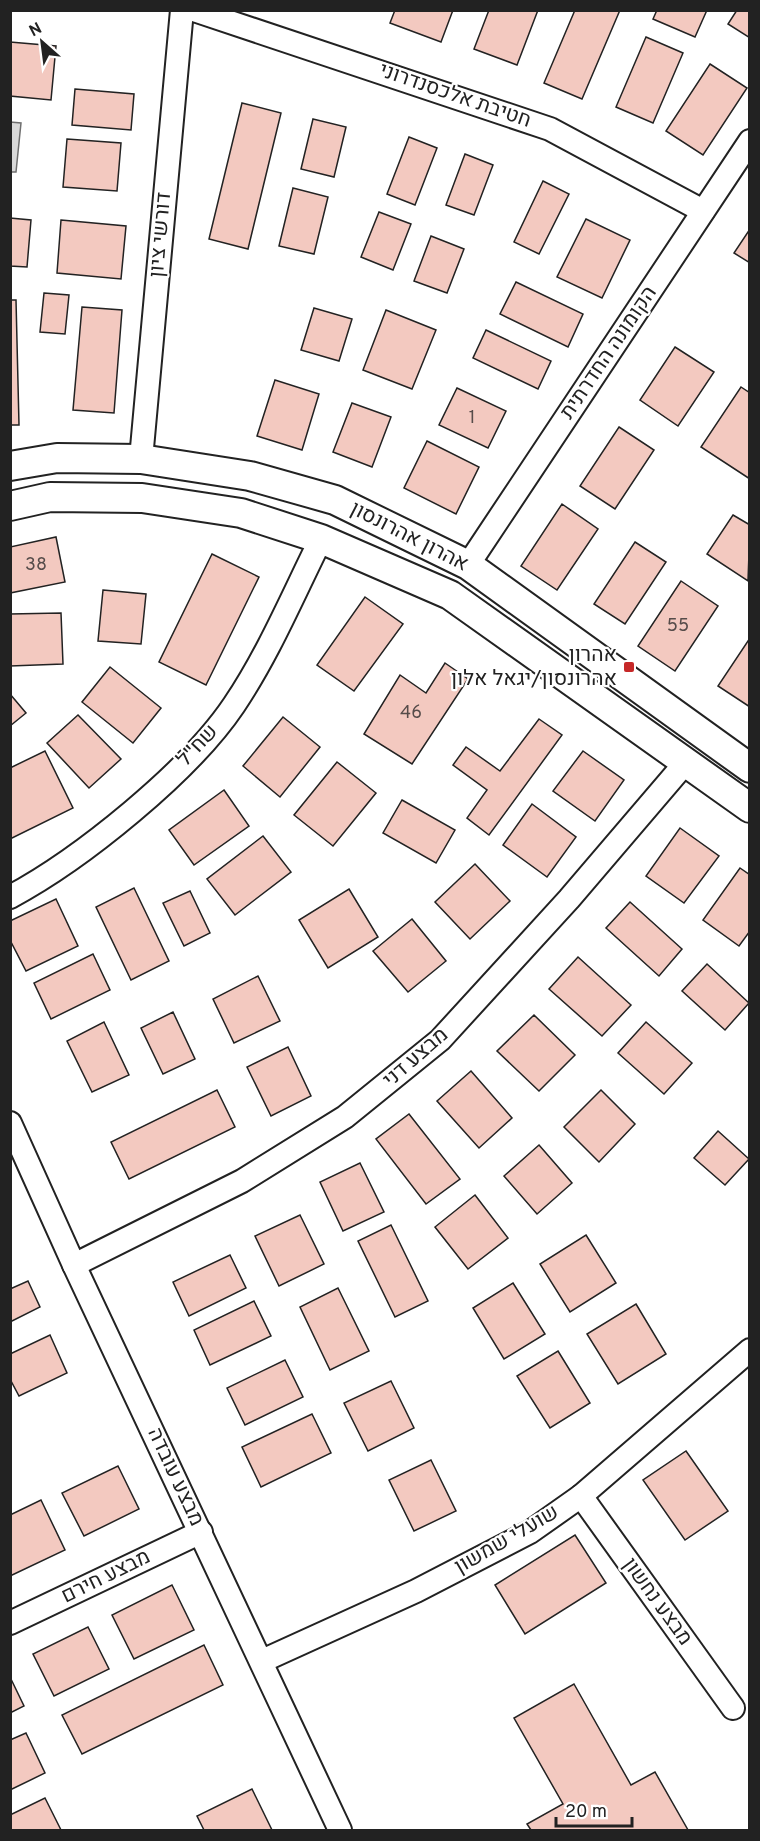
<svg xmlns="http://www.w3.org/2000/svg" width="760" height="1841" viewBox="0 0 760 1841" font-family="Overpass,Heebo,sans-serif">
	<style>
		.water { fill: #d9d9d9; stroke: #6f6f6f; stroke-width: 1.5 }
		.building { fill: #f3c9c0; stroke: #222; stroke-width: 1.5 }
		.lines { fill: none; stroke-linecap: round; stroke-linejoin: round }
		.minor-casing { stroke: #222; stroke-width: 26 }
		.tertiary-casing { stroke: #222; stroke-width: 32 }
		.minor { stroke: #fff; stroke-width: 22 }
		.tertiary { stroke: #fff; stroke-width: 28 }
		.poi-dot { fill: #c62828; stroke: #fff; stroke-width: 2 }
		.labels { text-anchor: middle; dominant-baseline: central; stroke-width: 4.5; stroke-linejoin: round; paint-order: stroke }
		.number-label { font-size: 18px; fill: #564c4a }
		.street-label { font-size: 21px; fill: #222; stroke: #fff }
		.poi-label { font-size: 21px; fill: #222; stroke: #fff; text-anchor: end }
	</style>
	<rect width="100%" height="100%" fill="#fff"/>
	<polygon class="water" points="10,122 21,123 16,172 11,172"/>
	<g class="building">
		<polygon points="395,10 453,10 441,42 390,23"/>
		<polygon points="489,10 538,10 517,65 474,49"/>
		<polygon points="575,10 620,10 582,99 544,83"/>
		<polygon points="657,10 707,10 695,37 653,19"/>
		<polygon points="737,10 750,10 750,38 728,24"/>
		<polygon points="646,37 683,53 653,123 616,107"/>
		<polygon points="10,42 56,46 51,100 10,96"/>
		<polygon points="710,64 747,88 703,155 666,131"/>
		<polygon points="75,89 134,94 131,130 72,125"/>
		<polygon points="242,103 281,113 248,249 209,239"/>
		<polygon points="313,119 346,127 334,177 301,169"/>
		<polygon points="409,137 437,148 415,205 387,194"/>
		<polygon points="67,139 121,143 117,191 63,187"/>
		<polygon points="465,154 493,165 474,215 446,205"/>
		<polygon points="543,181 569,194 539,254 514,242"/>
		<polygon points="293,188 328,197 314,254 279,246"/>
		<polygon points="379,212 411,224 393,270 361,257"/>
		<polygon points="10,218 31,220 27,267 10,266"/>
		<polygon points="586,219 630,240 602,298 557,277"/>
		<polygon points="61,220 126,226 121,279 57,273"/>
		<polygon points="750,229 750,263 734,253"/>
		<polygon points="431,236 464,249 447,293 414,281"/>
		<polygon points="516,282 583,314 568,347 500,314"/>
		<polygon points="44,293 69,295 65,334 40,332"/>
		<polygon points="10,300 16,300 19,425 10,425"/>
		<polygon points="82,307 122,310 114,413 73,410"/>
		<polygon points="314,308 352,319 339,361 301,350"/>
		<polygon points="386,310 436,330 412,389 363,370"/>
		<polygon points="486,330 551,361 538,389 473,358"/>
		<polygon points="675,347 714,372 678,426 640,400"/>
		<polygon points="275,380 319,394 302,450 257,436"/>
		<polygon points="741,387 750,393 750,479 701,447"/>
		<polygon points="457,388 506,411 488,448 439,425"/>
		<polygon points="352,403 391,417 372,467 333,452"/>
		<polygon points="619,427 654,450 615,509 580,486"/>
		<polygon points="427,441 479,467 456,514 404,488"/>
		<polygon points="562,504 598,529 557,590 521,566"/>
		<polygon points="733,515 750,525 748,581 707,554"/>
		<polygon points="56,537 65,582 10,593 10,547"/>
		<polygon points="635,542 666,562 625,624 594,604"/>
		<polygon points="212,554 259,577 206,685 159,662"/>
		<polygon points="681,581 718,606 675,671 638,646"/>
		<polygon points="103,590 146,594 141,644 98,641"/>
		<polygon points="365,597 403,624 354,691 317,665"/>
		<polygon points="61,613 63,664 10,666 10,614"/>
		<polygon points="750,638 750,707 718,686"/>
		<polygon points="445,663 468,679 412,764 364,734 400,675 426,693"/>
		<polygon points="110,667 161,708 133,743 82,702"/>
		<polygon points="10,694 26,713 10,726"/>
		<polygon points="78,715 121,759 89,788 47,743"/>
		<polygon points="283,717 320,747 280,797 243,766"/>
		<polygon points="539,719 562,735 489,835 467,818 487,790 453,765 466,747 500,771"/>
		<polygon points="45,751 73,808 10,839 10,768"/>
		<polygon points="583,751 624,780 595,821 553,791"/>
		<polygon points="337,762 376,793 333,846 294,815"/>
		<polygon points="224,790 249,826 194,865 169,830"/>
		<polygon points="402,800 455,830 436,863 383,833"/>
		<polygon points="532,804 576,837 547,877 503,845"/>
		<polygon points="680,828 719,856 684,903 646,876"/>
		<polygon points="263,836 291,872 235,915 207,879"/>
		<polygon points="475,864 510,901 470,939 435,902"/>
		<polygon points="740,868 750,875 750,931 739,946 703,920"/>
		<polygon points="134,888 169,961 131,980 96,907"/>
		<polygon points="349,889 378,937 328,968 299,920"/>
		<polygon points="190,891 210,933 184,946 163,903"/>
		<polygon points="56,899 78,946 26,971 10,940 10,921"/>
		<polygon points="630,902 682,949 659,976 606,928"/>
		<polygon points="412,919 446,961 408,992 373,951"/>
		<polygon points="93,954 110,990 51,1019 34,983"/>
		<polygon points="578,957 631,1005 602,1036 549,989"/>
		<polygon points="707,964 749,1003 725,1030 682,991"/>
		<polygon points="258,976 280,1021 234,1043 213,999"/>
		<polygon points="173,1012 195,1059 163,1074 141,1028"/>
		<polygon points="534,1015 575,1055 539,1091 497,1051"/>
		<polygon points="104,1022 129,1075 92,1092 67,1041"/>
		<polygon points="646,1022 692,1063 664,1094 618,1053"/>
		<polygon points="288,1047 311,1096 271,1116 247,1067"/>
		<polygon points="471,1071 512,1118 479,1148 437,1101"/>
		<polygon points="217,1090 235,1127 129,1179 111,1142"/>
		<polygon points="601,1090 635,1124 599,1162 564,1127"/>
		<polygon points="409,1114 460,1179 426,1204 376,1139"/>
		<polygon points="718,1131 749,1159 725,1185 694,1158"/>
		<polygon points="539,1145 572,1183 537,1214 504,1176"/>
		<polygon points="360,1163 384,1212 343,1231 320,1182"/>
		<polygon points="475,1195 508,1238 468,1269 435,1227"/>
		<polygon points="300,1215 324,1264 279,1286 255,1236"/>
		<polygon points="391,1225 428,1301 395,1317 358,1241"/>
		<polygon points="586,1235 616,1283 570,1312 540,1264"/>
		<polygon points="230,1255 246,1288 189,1316 173,1282"/>
		<polygon points="28,1281 40,1307 10,1322 10,1289"/>
		<polygon points="513,1283 545,1334 504,1359 473,1308"/>
		<polygon points="338,1288 369,1351 330,1370 300,1307"/>
		<polygon points="254,1301 271,1336 210,1365 194,1330"/>
		<polygon points="636,1304 666,1354 618,1384 587,1334"/>
		<polygon points="50,1335 67,1373 19,1396 10,1379 10,1354"/>
		<polygon points="558,1351 590,1403 550,1428 517,1376"/>
		<polygon points="285,1360 303,1397 245,1425 227,1388"/>
		<polygon points="391,1381 414,1428 368,1451 344,1403"/>
		<polygon points="312,1414 331,1453 261,1487 242,1447"/>
		<polygon points="686,1451 728,1511 685,1540 643,1480"/>
		<polygon points="431,1460 456,1511 414,1531 389,1480"/>
		<polygon points="118,1466 139,1509 84,1536 62,1493"/>
		<polygon points="41,1500 65,1550 10,1576 10,1515"/>
		<polygon points="575,1535 606,1583 525,1634 495,1585"/>
		<polygon points="172,1585 194,1630 134,1659 112,1615"/>
		<polygon points="88,1627 109,1669 54,1696 33,1654"/>
		<polygon points="204,1645 223,1685 82,1754 62,1715"/>
		<polygon points="10,1677 24,1706 10,1713"/>
		<polygon points="574,1684 631,1785 655,1772 688,1830 531,1830 527,1824 563,1804 514,1718"/>
		<polygon points="26,1733 45,1773 10,1790 10,1740"/>
		<polygon points="252,1789 272,1830 204,1830 197,1816"/>
		<polygon points="45,1798 61,1830 10,1830 10,1815"/>
	</g>
	<g class="lines">
		<defs>
			<g id="minor">
				<polyline points="194,10 550,129 703,211"/>
				<polyline points="141,459 182,10"/>
				<polyline points="468,565 750,141"/>
				<path d="M10,897C81,859 189,772 234,705C269,653 293,595 321,539"/>
				<polyline points="10,1123 74,1265 340,1830"/>
				<polyline points="74,1265 242,1181 345,1117 440,1040 569,899 686,762"/>
				<polyline points="581,1496 733,1708"/>
				<polyline points="10,1623 201,1532"/>
				<polyline points="262,1661 416,1591 530,1532 581,1496 750,1350"/>
			</g>
			<g id="tertiary">
				<polyline points="10,466 57,458 141,459 250,476 335,500 468,565 750,768"/>
				<polyline points="10,506 50,497 142,498 241,513 321,539 450,595 750,808"/>
			</g>
		</defs>
		<use href="#minor" class="minor-casing"/>
		<use href="#tertiary" class="tertiary-casing"/>
		<use href="#minor" class="minor"/>
		<use href="#tertiary" class="tertiary"/>
	</g>
	<rect class="poi-dot" x="623" y="661" width="12" height="12" rx="3"/>
	<g class="labels">
		<g class="number-label">
			<text x="472" y="418">1</text>
			<text x="36" y="565">38</text>
			<text x="678" y="626">55</text>
			<text x="411" y="713">46</text>
		</g>
		<g class="street-label">
			<text transform="translate(455 96) rotate(19)">חטיבת אלכסנדרוני</text>
			<text transform="translate(161 235) rotate(-85)">דורשי ציון</text>
			<text transform="translate(609 353) rotate(-56)">הקומונה החדרתית</text>
			<text transform="translate(409 537) rotate(27)">אהרון אהרונסון</text>
			<text transform="translate(198 746) rotate(-47)">שח"ל</text>
			<text transform="translate(416 1058) rotate(-41)">מבצע דני</text>
			<text transform="translate(175 1477) rotate(65)">מבצע עובדה</text>
			<text transform="translate(507 1540) rotate(-30)">שועלי שמשון</text>
			<text transform="translate(106 1577) rotate(-26)">מבצע חירם</text>
			<text transform="translate(657 1602) rotate(54)">מבצע נחשון</text>
		</g>
		<g class="poi-label">
			<text x="617" y="655">אהרון<tspan x="617" dy="24">אהרונסון/יגאל אלון</tspan></text>
		</g>
	</g>
	<rect width="760" height="1841" fill="none" stroke="#222222" stroke-width="24"/>
	<g transform="translate(42 42) rotate(332)" stroke="#ffffff" stroke-width="4.5" paint-order="stroke">
	<path d="M0-4.5L10 22L0 15L-10 22Z" fill="#222222"/>
	<text y="-9" font-size="16" font-weight="bold" text-anchor="middle" fill="#222222">N</text>
	</g>
	<path d="M556 1817v9h76v-9" fill="none" stroke="#222222" stroke-width="3"/>
	<text x="565" y="1817" font-size="18" fill="#222222" stroke="#ffffff" stroke-width="4.5" paint-order="stroke">20 m</text>
</svg>
